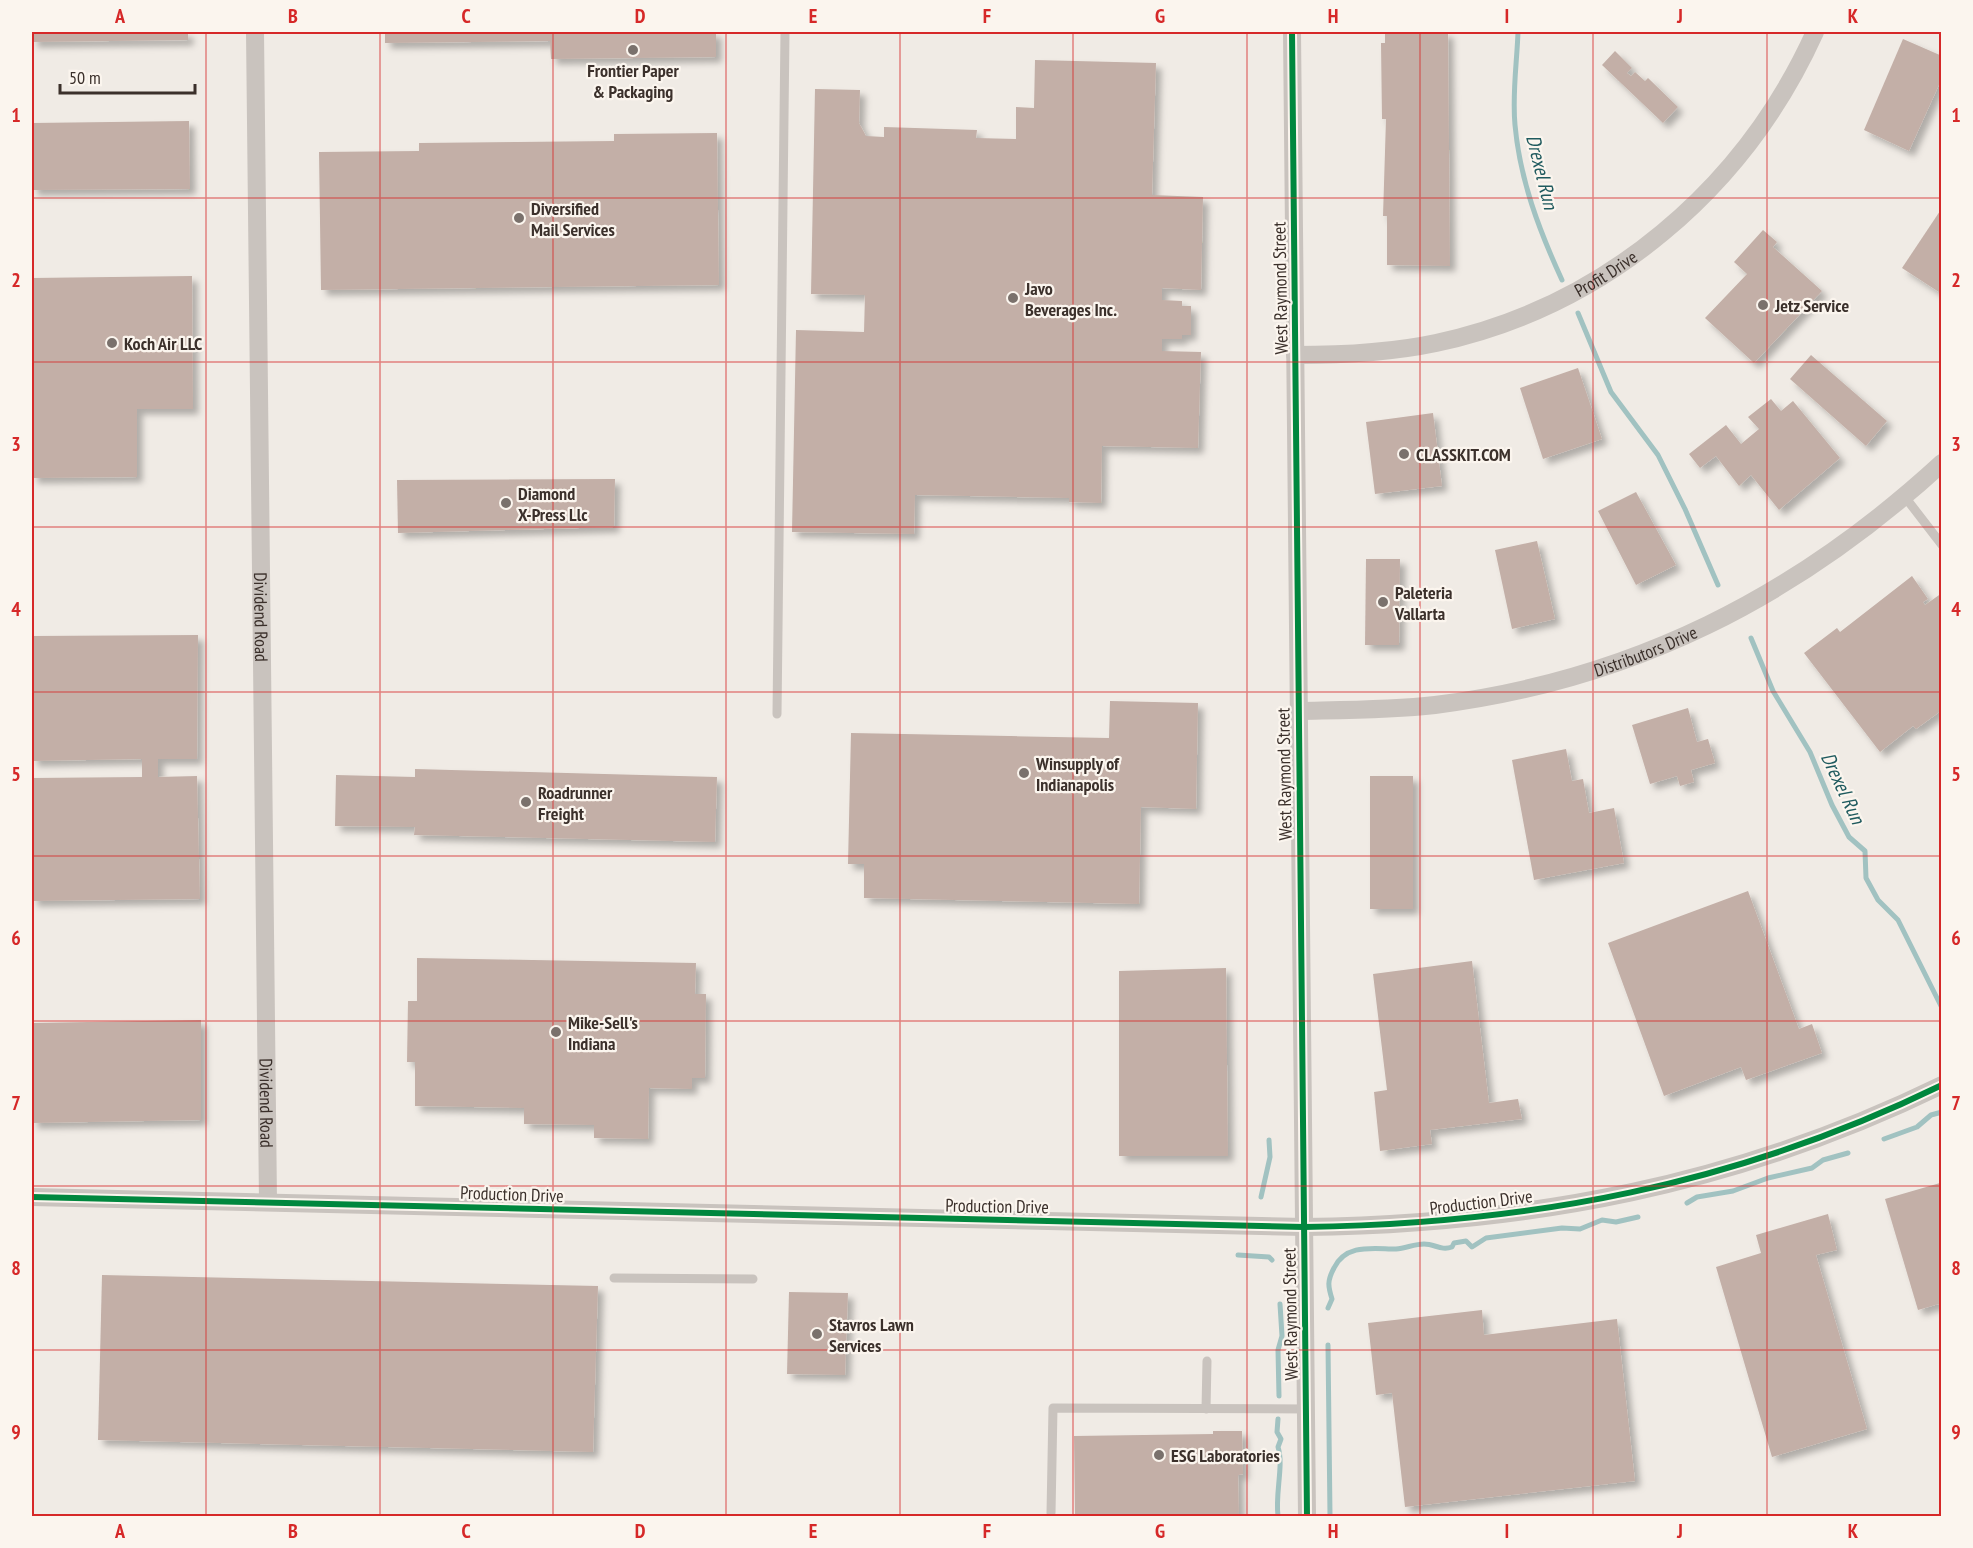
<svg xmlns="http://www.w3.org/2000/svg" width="1973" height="1548" viewBox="0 0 1973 1548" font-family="'PT Sans Narrow',sans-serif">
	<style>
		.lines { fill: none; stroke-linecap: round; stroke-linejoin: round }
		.stream { stroke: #a1c2c1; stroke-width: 5 }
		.building { fill: #c3afa7; filter: url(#shadow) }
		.lane { stroke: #c9c3be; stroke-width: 9 }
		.street { stroke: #c9c3be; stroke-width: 18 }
		.cycleway-casing { stroke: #fbf5ee; stroke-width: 10 }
		.cycleway { stroke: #00873e; stroke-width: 6 }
		.grid { fill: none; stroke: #d62828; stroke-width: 1.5; stroke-opacity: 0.55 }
		.poi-dot { fill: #7a716c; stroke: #fbf5ee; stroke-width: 2 }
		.labels { text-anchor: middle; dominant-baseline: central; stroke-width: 4.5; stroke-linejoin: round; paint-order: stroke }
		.poi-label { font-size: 18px; font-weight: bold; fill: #3b302b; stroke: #fbf5ee; text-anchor: start }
		.street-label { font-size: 18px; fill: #3b302b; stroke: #fbf5ee }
		.water-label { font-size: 20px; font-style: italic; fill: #1f5a5e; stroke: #fbf5ee }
		.neatline { fill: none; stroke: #d62828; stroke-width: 2 }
		.grid-label { font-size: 20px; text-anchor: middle; font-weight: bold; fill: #d62828 }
	</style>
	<defs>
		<filter id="shadow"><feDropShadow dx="5.5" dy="5.5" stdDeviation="3" flood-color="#0004"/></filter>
	</defs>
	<rect width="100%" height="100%" fill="#f0ebe5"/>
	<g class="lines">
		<g class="stream">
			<path d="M1518,32C1517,62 1512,94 1515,125C1520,180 1539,230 1562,280"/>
			<polyline points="1578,313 1611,392 1658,455 1685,509 1718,585"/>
			<polyline points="1751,638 1773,691 1810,752 1832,805 1849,837 1865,851 1866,878 1878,900 1898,920 1942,1008"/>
			<polyline points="1884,1139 1917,1127 1931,1115 1942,1112"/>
			<polyline points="1261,1197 1270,1157 1269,1140"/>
			<polyline points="1687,1203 1697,1197 1733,1191 1768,1178 1812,1168 1823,1160 1848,1153"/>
			<polyline points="1238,1255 1269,1257 1272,1260"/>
			<path d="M1328,1308L1332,1299C1328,1286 1327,1281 1334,1268C1346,1243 1374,1249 1396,1249C1406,1248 1415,1244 1424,1244C1435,1244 1441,1251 1452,1247L1454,1243L1466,1241L1472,1247L1486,1238L1562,1228L1580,1229L1602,1220L1616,1222L1638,1217"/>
			<polyline points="1328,1345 1330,1516"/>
			<polyline points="1279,1396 1278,1350 1282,1336 1280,1304"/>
			<path d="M1278,1516C1275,1493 1284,1465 1278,1447L1281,1439L1277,1432L1278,1419"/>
		</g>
	</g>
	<g class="building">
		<polygon points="32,32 188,32 188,40 32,42"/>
		<polygon points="385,32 716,32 716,57 551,59 550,41 385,43"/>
		<polygon points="1385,32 1448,32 1450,266 1387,265 1387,216 1383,216 1386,119 1382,119 1381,43 1385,43"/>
		<polygon points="1903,39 1942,56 1942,78 1909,151 1864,130"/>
		<polygon points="1615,51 1632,68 1627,73 1631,76 1635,72 1645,81 1648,78 1678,107 1663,123 1602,65"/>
		<polygon points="1035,60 1156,63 1152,195 1203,197 1201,290 1162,288 1162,300 1182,301 1182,306 1191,306 1191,335 1182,335 1182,339 1162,339 1162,351 1201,352 1198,448 1102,446 1101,503 1069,502 1069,498 915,495 914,534 792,532 796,330 864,332 865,295 811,294 815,89 860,90 859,123 866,136 884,137 884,127 977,130 976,138 1016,139 1016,107 1034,108"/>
		<polygon points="189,121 190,189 32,190 32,123"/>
		<polygon points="717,133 719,285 321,290 319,152 419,151 419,143 614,141 614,134"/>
		<polygon points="1942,208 1942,294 1902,268"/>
		<polygon points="1763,230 1777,242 1773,247 1822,291 1754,363 1705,318 1747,274 1734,262"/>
		<polygon points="192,276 193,409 137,409 137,477 32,478 32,278"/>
		<polygon points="1811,355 1887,421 1866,446 1790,379"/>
		<polygon points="1578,368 1602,439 1543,459 1520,388"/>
		<polygon points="1771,399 1781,411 1793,401 1840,458 1779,510 1751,475 1739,486 1716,456 1700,468 1689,454 1726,425 1741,444 1759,429 1748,417"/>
		<polygon points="1433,413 1442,486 1375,494 1366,422"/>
		<polygon points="615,479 614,527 398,533 397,480"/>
		<polygon points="1636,492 1676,565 1636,585 1598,511"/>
		<polygon points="1537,541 1555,619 1512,629 1495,550"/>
		<polygon points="1366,559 1400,559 1399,645 1365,645"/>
		<polygon points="1912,576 1928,599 1923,602 1925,605 1942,593 1942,710 1916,729 1913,726 1880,752 1804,653 1837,628 1840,632"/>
		<polygon points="198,635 197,759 158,759 158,777 197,776 200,899 32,901 32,778 142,777 142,759 32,761 32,636"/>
		<polygon points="1110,701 1198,703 1196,809 1141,807 1139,904 864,898 864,864 848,864 851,733 1109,738"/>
		<polygon points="1688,708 1697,742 1708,739 1715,763 1691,770 1694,782 1680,786 1677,776 1650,784 1632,725"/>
		<polygon points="1566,749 1572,781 1583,779 1589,813 1614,808 1624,863 1534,880 1512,760"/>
		<polygon points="415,769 717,777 715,842 414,835 415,827 335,826 336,775 415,777"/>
		<rect x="1370" y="776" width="43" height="133"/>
		<polygon points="1748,891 1799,1029 1812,1024 1822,1053 1746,1080 1741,1067 1664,1096 1608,943"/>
		<polygon points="417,958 696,963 695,994 706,994 705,1078 692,1078 692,1089 649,1088 648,1139 594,1138 594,1125 524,1124 524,1108 415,1106 415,1062 407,1062 408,1001 417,1001"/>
		<polygon points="1472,961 1489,1103 1518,1099 1522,1119 1430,1130 1432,1144 1380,1151 1374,1092 1387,1090 1373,974"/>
		<polygon points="1226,968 1228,1156 1119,1156 1119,971"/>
		<polygon points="201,1020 201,1120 32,1123 32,1023"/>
		<polygon points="1940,1183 1942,1303 1918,1310 1885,1199"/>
		<polygon points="1828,1214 1837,1250 1816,1255 1867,1429 1772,1457 1716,1267 1761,1253 1756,1235"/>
		<polygon points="102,1275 598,1286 593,1452 98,1440"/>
		<polygon points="789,1292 848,1293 845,1375 787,1374"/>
		<polygon points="1482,1310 1484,1335 1617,1319 1635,1481 1405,1507 1392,1393 1376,1395 1368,1323"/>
		<polygon points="1213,1431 1242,1431 1243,1474 1238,1475 1239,1516 1075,1516 1074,1436 1213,1434"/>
	</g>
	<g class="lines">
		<g class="lane">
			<polyline points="1905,497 1942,545"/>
			<polyline points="777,714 785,32"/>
			<polyline points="614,1278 753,1279"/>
			<polyline points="1206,1409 1207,1361"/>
			<polyline points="1051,1513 1053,1408 1306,1409"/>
		</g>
		<g class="street">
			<path id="s1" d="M255,32L268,1202"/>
			<polyline points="1292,32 1307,1516"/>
			<path id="s2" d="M1295,355C1343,355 1389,353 1436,343C1605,307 1744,189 1815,32"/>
			<path id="s3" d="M1299,711C1344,710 1390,710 1435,705C1633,680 1796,597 1942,463"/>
			<path d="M32,1197L1304,1227C1530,1224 1737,1185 1942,1085"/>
		</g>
		<defs>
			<g id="cycleway">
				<polyline points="1292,32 1307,1516"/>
				<path d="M32,1197L1304,1227C1530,1224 1737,1185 1942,1085"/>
			</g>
		</defs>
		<use href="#cycleway" class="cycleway-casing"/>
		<use href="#cycleway" class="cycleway"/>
	</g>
	<path class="grid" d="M206,32V1516M380,32V1516M553,32V1516M726,32V1516M900,32V1516M1073,32V1516M1247,32V1516M1420,32V1516M1593,32V1516M1767,32V1516M32,198H1942M32,362H1942M32,527H1942M32,692H1942M32,856H1942M32,1021H1942M32,1186H1942M32,1350H1942"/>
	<g class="poi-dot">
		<circle cx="633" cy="50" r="6"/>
		<circle cx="519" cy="218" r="6"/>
		<circle cx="1013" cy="298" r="6"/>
		<circle cx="1763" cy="305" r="6"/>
		<circle cx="112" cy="343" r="6"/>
		<circle cx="1404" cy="454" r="6"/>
		<circle cx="506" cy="503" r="6"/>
		<circle cx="1383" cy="602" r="6"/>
		<circle cx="1024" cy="773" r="6"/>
		<circle cx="526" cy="802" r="6"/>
		<circle cx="556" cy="1032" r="6"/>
		<circle cx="817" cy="1334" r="6"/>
		<circle cx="1159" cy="1455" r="6"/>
	</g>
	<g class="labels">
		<g class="poi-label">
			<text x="633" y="70" text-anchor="middle">Frontier Paper<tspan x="633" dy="21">&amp; Packaging</tspan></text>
			<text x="531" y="208">Diversified<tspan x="531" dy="21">Mail Services</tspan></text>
			<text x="1025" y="288">Javo<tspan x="1025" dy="21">Beverages Inc.</tspan></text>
			<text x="1775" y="305">Jetz Service</text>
			<text x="124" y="343">Koch Air LLC</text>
			<text x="1416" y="454">CLASSKIT.COM</text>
			<text x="518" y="493">Diamond<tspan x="518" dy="21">X-Press Llc</tspan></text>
			<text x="1395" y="592">Paleteria<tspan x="1395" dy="21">Vallarta</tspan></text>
			<text x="1036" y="763">Winsupply of<tspan x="1036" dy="21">Indianapolis</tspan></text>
			<text x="538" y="792">Roadrunner<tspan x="538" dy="21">Freight</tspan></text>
			<text x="568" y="1022">Mike-Sell's<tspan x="568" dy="21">Indiana</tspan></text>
			<text x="829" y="1324">Stavros Lawn<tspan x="829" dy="21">Services</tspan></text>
			<text x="1171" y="1455">ESG Laboratories</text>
		</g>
		<g class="street-label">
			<text stroke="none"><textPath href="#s2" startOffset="326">Profit Drive</textPath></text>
			<text transform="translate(1280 288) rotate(-91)">West Raymond Street</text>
			<text stroke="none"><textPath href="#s1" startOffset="585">Dividend Road</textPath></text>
			<text stroke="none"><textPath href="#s3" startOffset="354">Distributors Drive</textPath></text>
			<text transform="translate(1284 774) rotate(-91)">West Raymond Street</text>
			<text stroke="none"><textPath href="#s1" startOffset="1071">Dividend Road</textPath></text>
			<text transform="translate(512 1194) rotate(2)">Production Drive</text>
			<text transform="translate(1481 1202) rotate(-7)">Production Drive</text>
			<text transform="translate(997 1206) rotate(1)">Production Drive</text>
			<text transform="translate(1290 1314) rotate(-91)">West Raymond Street</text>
		</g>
		<g class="water-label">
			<text transform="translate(1542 172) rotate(76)">Drexel Run</text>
			<text transform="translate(1843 788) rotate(65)">Drexel Run</text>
		</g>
	</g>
	<rect width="1973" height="1548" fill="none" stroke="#fbf5ee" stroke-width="66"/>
	<path d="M60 84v9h135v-9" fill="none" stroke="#3b302b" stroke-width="3"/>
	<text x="69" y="84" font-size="18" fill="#3b302b" stroke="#fbf5ee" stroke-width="4.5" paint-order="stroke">50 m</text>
	<rect x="33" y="33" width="1907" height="1482" class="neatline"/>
	<g class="grid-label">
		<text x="120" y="23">A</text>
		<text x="293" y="23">B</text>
		<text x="466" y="23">C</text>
		<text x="640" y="23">D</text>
		<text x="813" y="23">E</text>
		<text x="987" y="23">F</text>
		<text x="1160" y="23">G</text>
		<text x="1333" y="23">H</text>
		<text x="1507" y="23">I</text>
		<text x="1680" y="23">J</text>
		<text x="1853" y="23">K</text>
		<text x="16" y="122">1</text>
		<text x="1956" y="122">1</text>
		<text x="16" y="287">2</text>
		<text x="1956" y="287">2</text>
		<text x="16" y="451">3</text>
		<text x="1956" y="451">3</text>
		<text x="16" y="616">4</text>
		<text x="1956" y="616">4</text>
		<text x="16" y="781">5</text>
		<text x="1956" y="781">5</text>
		<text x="16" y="945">6</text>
		<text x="1956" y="945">6</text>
		<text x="16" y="1110">7</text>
		<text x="1956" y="1110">7</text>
		<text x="16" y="1275">8</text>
		<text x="1956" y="1275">8</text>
		<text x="16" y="1439">9</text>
		<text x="1956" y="1439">9</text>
		<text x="120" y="1538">A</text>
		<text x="293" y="1538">B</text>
		<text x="466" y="1538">C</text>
		<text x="640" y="1538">D</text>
		<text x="813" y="1538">E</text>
		<text x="987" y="1538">F</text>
		<text x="1160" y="1538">G</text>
		<text x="1333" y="1538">H</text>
		<text x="1507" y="1538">I</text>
		<text x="1680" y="1538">J</text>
		<text x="1853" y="1538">K</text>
	</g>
</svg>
